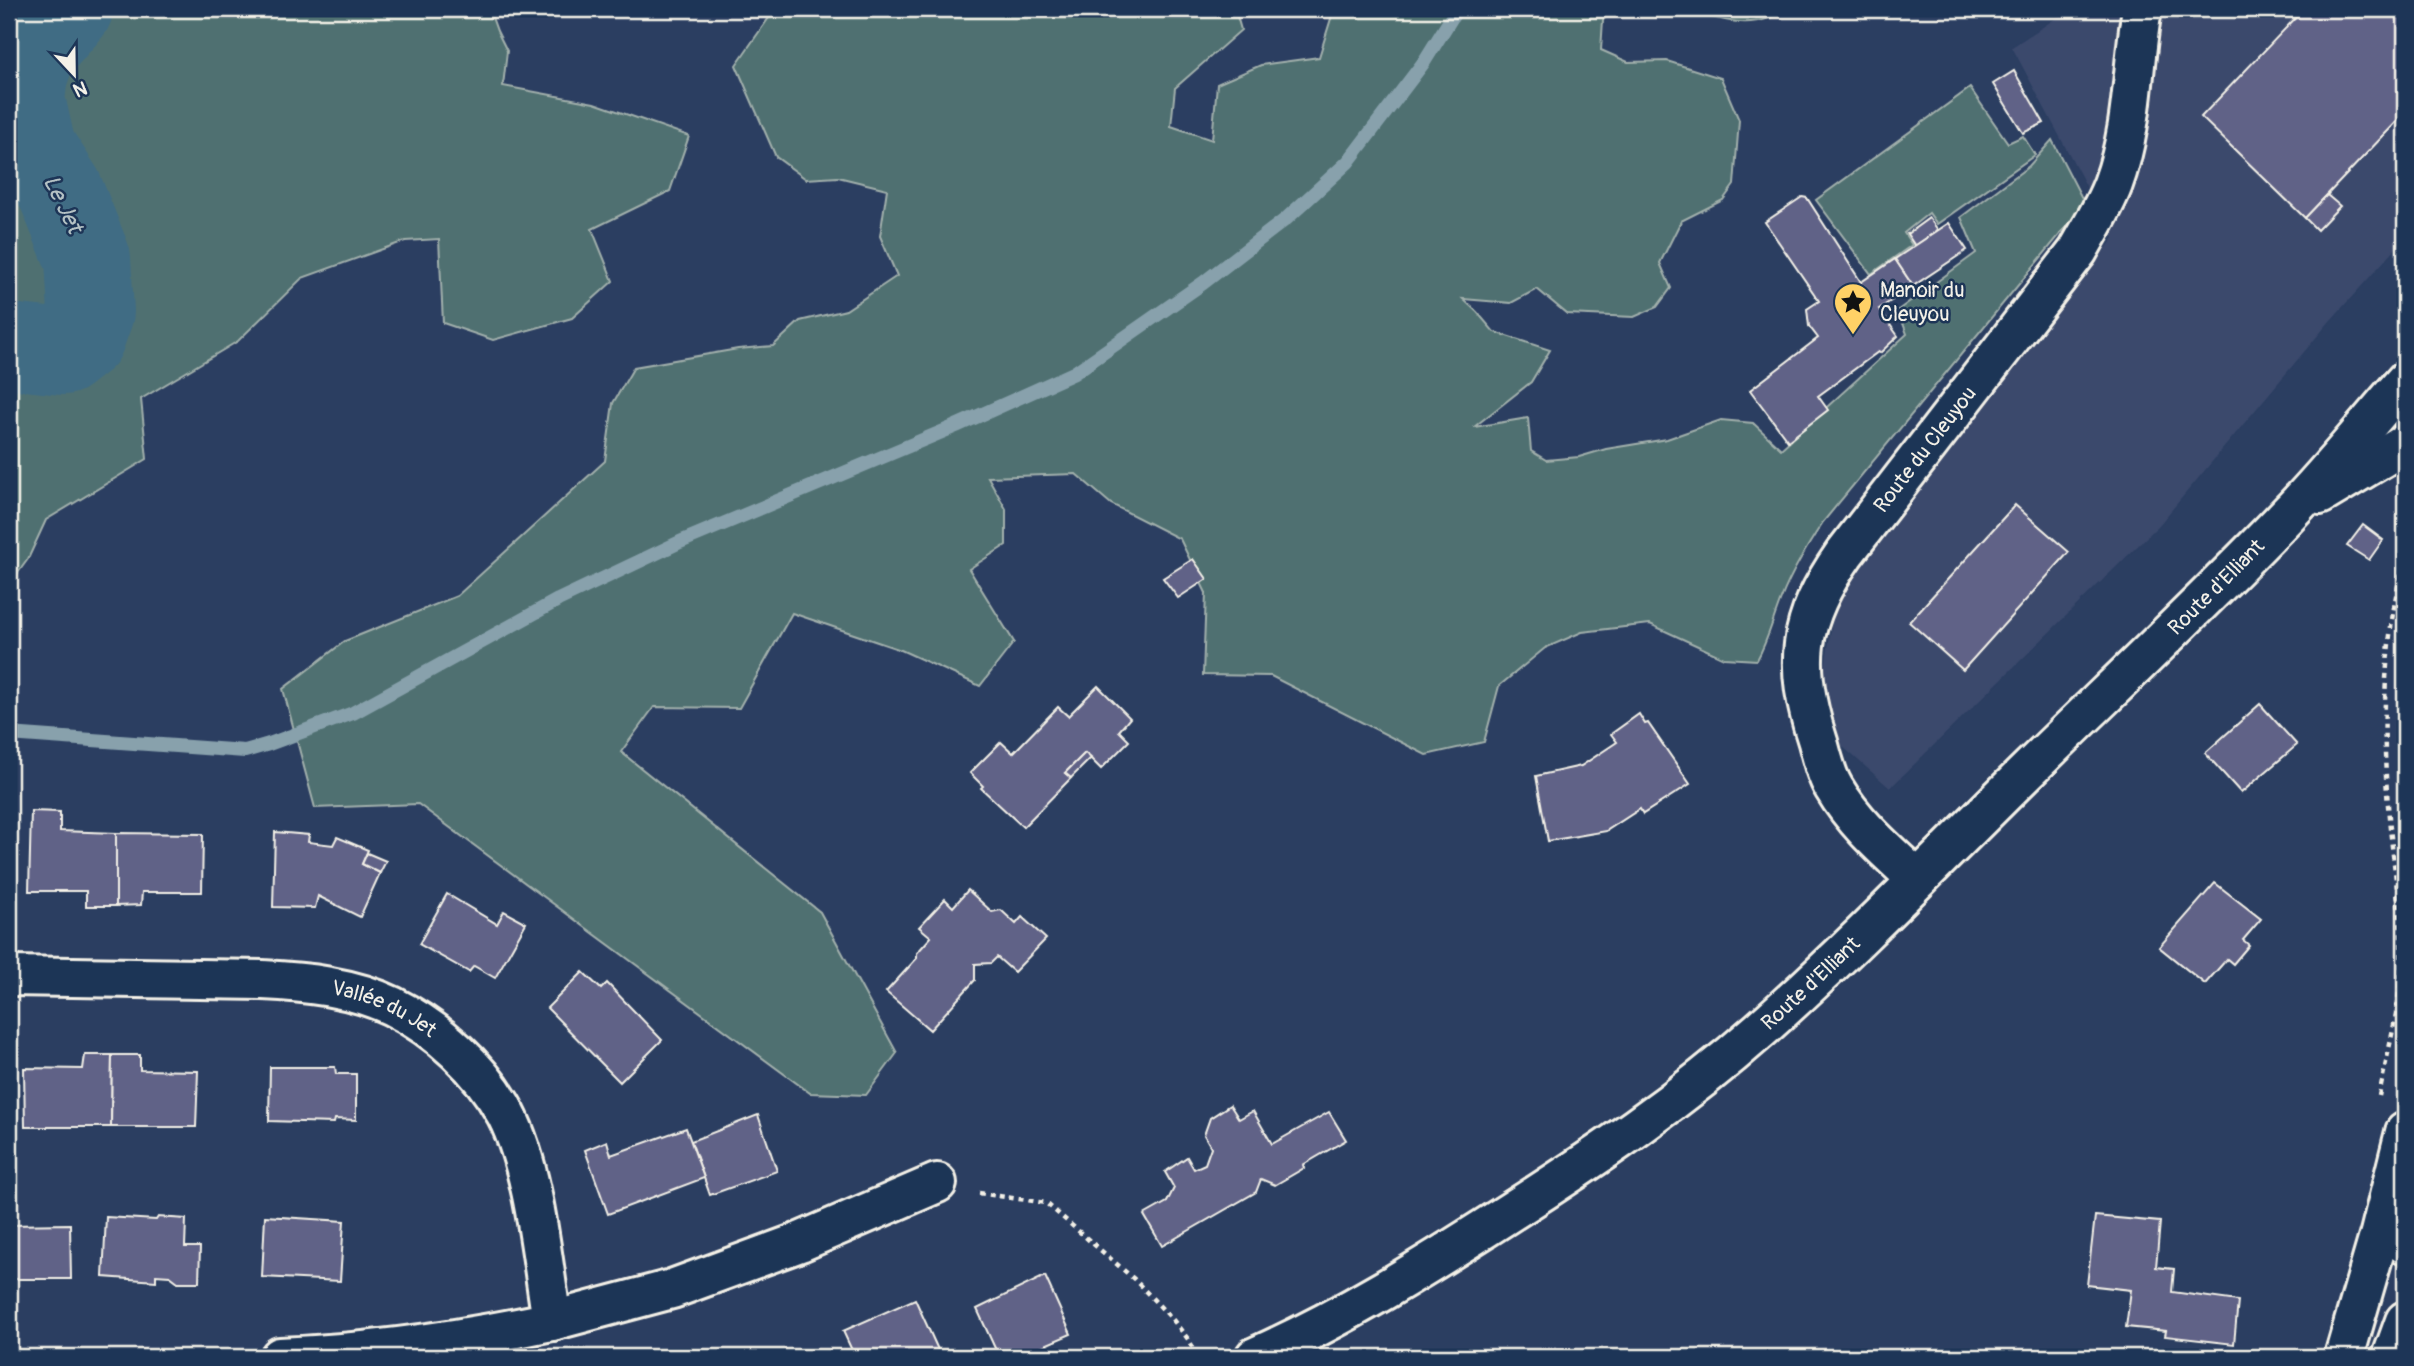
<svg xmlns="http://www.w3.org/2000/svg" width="2414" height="1366" viewBox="0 0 2414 1366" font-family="Pangolin,sans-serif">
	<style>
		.built { fill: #3b496c }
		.green { fill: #4f7071; stroke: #a2b0ac; stroke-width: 2 }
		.water { fill: #406c84; stroke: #88a1ac; stroke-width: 2 }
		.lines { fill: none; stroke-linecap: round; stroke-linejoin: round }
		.stream { stroke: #88a1ac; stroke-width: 14 }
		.river { stroke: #406c84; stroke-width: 86 }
		.building { fill: #616287; stroke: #f4f1e8; stroke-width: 2 }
		.minor-casing { stroke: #f4f1e8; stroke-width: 44 }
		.major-casing { stroke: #f4f1e8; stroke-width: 44 }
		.path { stroke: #f4f1e8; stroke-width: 4.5; stroke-dasharray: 5 5; stroke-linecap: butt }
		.minor { stroke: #1d3557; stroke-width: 38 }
		.major { stroke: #1d3557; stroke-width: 38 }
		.labels { text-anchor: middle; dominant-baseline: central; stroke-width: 5; stroke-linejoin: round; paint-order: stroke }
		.poi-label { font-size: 21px; fill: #f4f1e8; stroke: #1d3557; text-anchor: start }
		.street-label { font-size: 21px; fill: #f4f1e8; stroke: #1d3557 }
		.water-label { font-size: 23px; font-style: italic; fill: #b5c2c5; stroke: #1d3557 }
	</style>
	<rect width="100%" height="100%" fill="#2b3e61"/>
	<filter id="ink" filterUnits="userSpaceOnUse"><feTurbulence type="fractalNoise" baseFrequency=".0143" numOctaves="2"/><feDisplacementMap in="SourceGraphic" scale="14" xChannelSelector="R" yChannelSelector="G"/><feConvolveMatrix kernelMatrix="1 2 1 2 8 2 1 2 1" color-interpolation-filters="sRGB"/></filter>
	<g filter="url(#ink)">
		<polygon class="built" points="2070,9 2405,9 2405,238 2330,321 2159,525 1890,788 1835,740 1821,690 1836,599 2114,238 2012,47"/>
		<g class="green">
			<polygon points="9,9 489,9 497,31 507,51 503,86 594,103 689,136 670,191 592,229 613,281 572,318 493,340 443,323 439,239 405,241 302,278 238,341 141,399 147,459 46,520 28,559 9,585"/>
			<path d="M775,9H1235L1241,30L1175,88L1171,126L1212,140L1217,84L1261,65L1319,57L1334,9H1614L1603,20L1601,50L1628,62L1667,61L1721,78L1739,120L1734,185L1723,200L1681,221L1660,263L1671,288L1657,307L1634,317L1567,314L1537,289L1511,303L1463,299L1477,312L1494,332L1550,350L1531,382L1474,427L1528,418L1531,451L1546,460L1579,457L1606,449L1667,439L1721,420L1753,423L1781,449L1907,334L1898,310L1976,253L1961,217L2029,166L2052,140L2085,204L1823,522C1807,547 1792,571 1781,599C1773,619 1768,640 1757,660L1724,658L1650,624L1582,632L1545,648L1499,686L1484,742L1426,755L1271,676L1203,675L1206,593L1180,539L1111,504L1076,474L988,477L1006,509V545L969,569L1014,642L980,686L901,650L792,613L739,708L654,707L621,752L820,912L897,1053L866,1095L810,1093L418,804L315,808L283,689L345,641L457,596L605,461L613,403L634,367L738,349L773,346L800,321L846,310L897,276L880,236L887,189L838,177L806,179L776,157L736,65Z"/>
			<path d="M1683,9H1786C1754,33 1718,19 1683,9Z"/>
			<polygon points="1970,88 2008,143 2023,136 2035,155 1937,224 1929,213 1904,233 1912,245 1871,274 1816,200"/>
		</g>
		<polygon class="water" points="26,9 121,9 69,56 61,71 52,110 62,139 9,157 9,31"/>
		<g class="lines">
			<polyline class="stream" points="9,734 245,751 269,744 353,713 558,600 680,542 956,426 1074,373 1203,283 1286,219 1348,162 1424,62 1457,9"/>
			<polyline class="river" points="9,346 63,352 82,337 91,312 88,259 60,190 33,149 22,99 25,75 34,50 70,9"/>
		</g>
		<g class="building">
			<polygon points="2304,9 2405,9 2405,113 2305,218 2201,117"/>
			<polygon points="2014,71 2044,123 2023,133 1993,84"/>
			<polygon points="2327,195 2340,206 2317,230 2305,218"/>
			<polygon points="1802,197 1807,198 1861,282 1895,259 1913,286 1879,309 1898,336 1880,353 1878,352 1818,396 1828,410 1788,441 1750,390 1818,338 1809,326 1807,309 1819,301 1765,222"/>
			<polygon points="1929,218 1938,230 1915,246 1907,234"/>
			<polygon points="1949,223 1967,250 1913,286 1895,259"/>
			<polygon points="2015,505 2069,552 1963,670 1909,622"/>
			<polygon points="2363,525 2383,540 2369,560 2347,546"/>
			<polygon points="1193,559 1207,579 1178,598 1163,578"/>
			<polygon points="1098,686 1130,718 1119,731 1129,741 1101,769 1085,753 1065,773 1071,778 1023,827 981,788 983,786 970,773 1001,742 1013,753 1058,707 1068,716"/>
			<polygon points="2260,704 2297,745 2241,793 2205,753"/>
			<polygon points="1639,714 1645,724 1648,723 1690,784 1643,814 1640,809 1606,831 1548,841 1536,776 1581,766 1617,742 1611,734"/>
			<polygon points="1085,753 1091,758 1071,778 1065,773"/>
			<polygon points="31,811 60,812 60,831 116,833 116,906 86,906 86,891 29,891"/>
			<polygon points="275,832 309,835 308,842 333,845 337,837 368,850 362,864 380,873 360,917 318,896 315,908 273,907"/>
			<polygon points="116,833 203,834 202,892 142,892 141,905 116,906"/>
			<polygon points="367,853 386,861 380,873 362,864"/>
			<polygon points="2215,883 2261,919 2243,940 2249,945 2233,964 2227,959 2205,984 2159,947"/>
			<polygon points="968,890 992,912 1001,910 1016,924 1022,917 1046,939 1014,972 997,957 991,963 975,964 975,980 930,1030 886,992 917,958 917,953 931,937 919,927 945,899 953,907"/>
			<polygon points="447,894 497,924 504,911 526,923 495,978 474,966 469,972 419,944"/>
			<polygon points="583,972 601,989 607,983 662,1040 620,1082 547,1008"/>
			<polygon points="85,1055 112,1055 111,1127 25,1127 24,1068 83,1069"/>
			<polygon points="112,1055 140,1055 140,1070 198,1071 196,1127 111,1127"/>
			<polygon points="270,1067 335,1067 336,1074 356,1074 356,1120 335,1119 334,1123 269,1121"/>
			<polygon points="1230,1105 1239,1119 1253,1111 1272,1144 1329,1112 1346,1140 1303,1165 1304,1168 1275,1185 1261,1179 1256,1192 1162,1246 1144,1215 1167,1202 1174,1188 1165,1172 1187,1157 1194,1169 1205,1164 1211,1147 1204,1135 1210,1118"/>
			<polygon points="758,1115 777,1171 710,1195 691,1141"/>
			<polygon points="686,1128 704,1178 608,1214 585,1150 607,1141 611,1155"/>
			<polygon points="265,1216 344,1221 340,1281 262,1277"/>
			<polygon points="2095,1216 2160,1222 2156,1267 2174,1269 2172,1292 2238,1301 2234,1344 2165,1336 2166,1331 2126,1327 2131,1290 2087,1285"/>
			<polygon points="106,1217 156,1220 158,1217 186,1219 185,1247 200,1247 199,1282 178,1282 170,1276 156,1275 156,1281 103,1277"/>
			<polygon points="70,1224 71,1279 9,1279 9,1225"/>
			<polygon points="1045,1276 1071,1334 1017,1357 999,1357 977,1309"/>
			<polygon points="915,1299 939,1352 933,1354 934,1357 855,1357 843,1331"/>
		</g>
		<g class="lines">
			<defs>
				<g id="minor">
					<polyline points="2320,495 2405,444"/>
					<path id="s1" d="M1917,879C1887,851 1855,824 1834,788C1826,775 1822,757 1818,742C1793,665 1797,621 1844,554L2078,251C2090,229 2104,208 2113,184C2134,127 2132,67 2142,9"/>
					<path id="s2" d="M9,976L263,980C305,982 353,987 392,1006C438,1029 481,1068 506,1114C534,1168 542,1259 552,1321C462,1340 373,1353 280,1357"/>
					<polyline points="2405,1221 2403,1236 2405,1244"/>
					<polyline points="552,1321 672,1289 800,1242 937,1183"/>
					<path id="s3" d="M1255,1357C1343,1318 1426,1266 1507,1214C1595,1158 1681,1100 1760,1030C1851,949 1936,861 2023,775C2112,688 2203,603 2289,513C2330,471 2366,425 2405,381"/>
				</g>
				<g id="major">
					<polyline points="2344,1357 2380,1233 2405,1132"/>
					<polyline points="2392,1357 2405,1321"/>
				</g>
			</defs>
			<use href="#minor" class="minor-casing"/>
			<use href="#major" class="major-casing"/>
			<g class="path">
				<path d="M2379,1096C2387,1054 2399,1013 2401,970C2403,914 2392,860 2388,805C2381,721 2384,637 2405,555"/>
				<polyline points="979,1193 1046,1203 1134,1279 1173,1320 1188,1339 1199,1357"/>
			</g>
			<use href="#minor" class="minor"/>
			<use href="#major" class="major"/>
		</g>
	</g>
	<defs>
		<symbol id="sight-pin" viewBox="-11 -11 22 30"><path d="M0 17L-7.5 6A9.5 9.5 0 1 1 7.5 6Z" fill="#ffd166" stroke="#1d3557"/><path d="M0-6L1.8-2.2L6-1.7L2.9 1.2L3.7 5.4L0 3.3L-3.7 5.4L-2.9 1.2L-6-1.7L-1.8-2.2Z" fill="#111"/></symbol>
	</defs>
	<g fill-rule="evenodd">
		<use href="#sight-pin" x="1831" y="280" width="44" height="60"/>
	</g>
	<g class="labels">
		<g class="poi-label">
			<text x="1880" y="290">Manoir du<tspan x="1880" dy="24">Cleuyou</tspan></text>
		</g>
		<g class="street-label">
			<text stroke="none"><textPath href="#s1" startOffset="504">Route du Cleuyou</textPath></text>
			<text stroke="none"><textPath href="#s3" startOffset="1239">Route d'Elliant</textPath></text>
			<text stroke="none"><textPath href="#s3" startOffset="672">Route d'Elliant</textPath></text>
			<text stroke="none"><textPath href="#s2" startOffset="380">Vallée du Jet</textPath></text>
		</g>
		<g class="water-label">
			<text transform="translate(63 204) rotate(64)">Le Jet</text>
		</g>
	</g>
	<rect width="2414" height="1366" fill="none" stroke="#1d3557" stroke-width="35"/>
	<rect x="18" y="18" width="2379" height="1331" fill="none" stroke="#f4f1e8" stroke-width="2.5" filter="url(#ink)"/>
	<g transform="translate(74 74) rotate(158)" stroke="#1d3557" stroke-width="5" paint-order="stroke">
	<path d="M0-5L12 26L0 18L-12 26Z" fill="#f4f1e8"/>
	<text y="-10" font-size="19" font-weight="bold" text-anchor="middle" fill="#f4f1e8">N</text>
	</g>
</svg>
